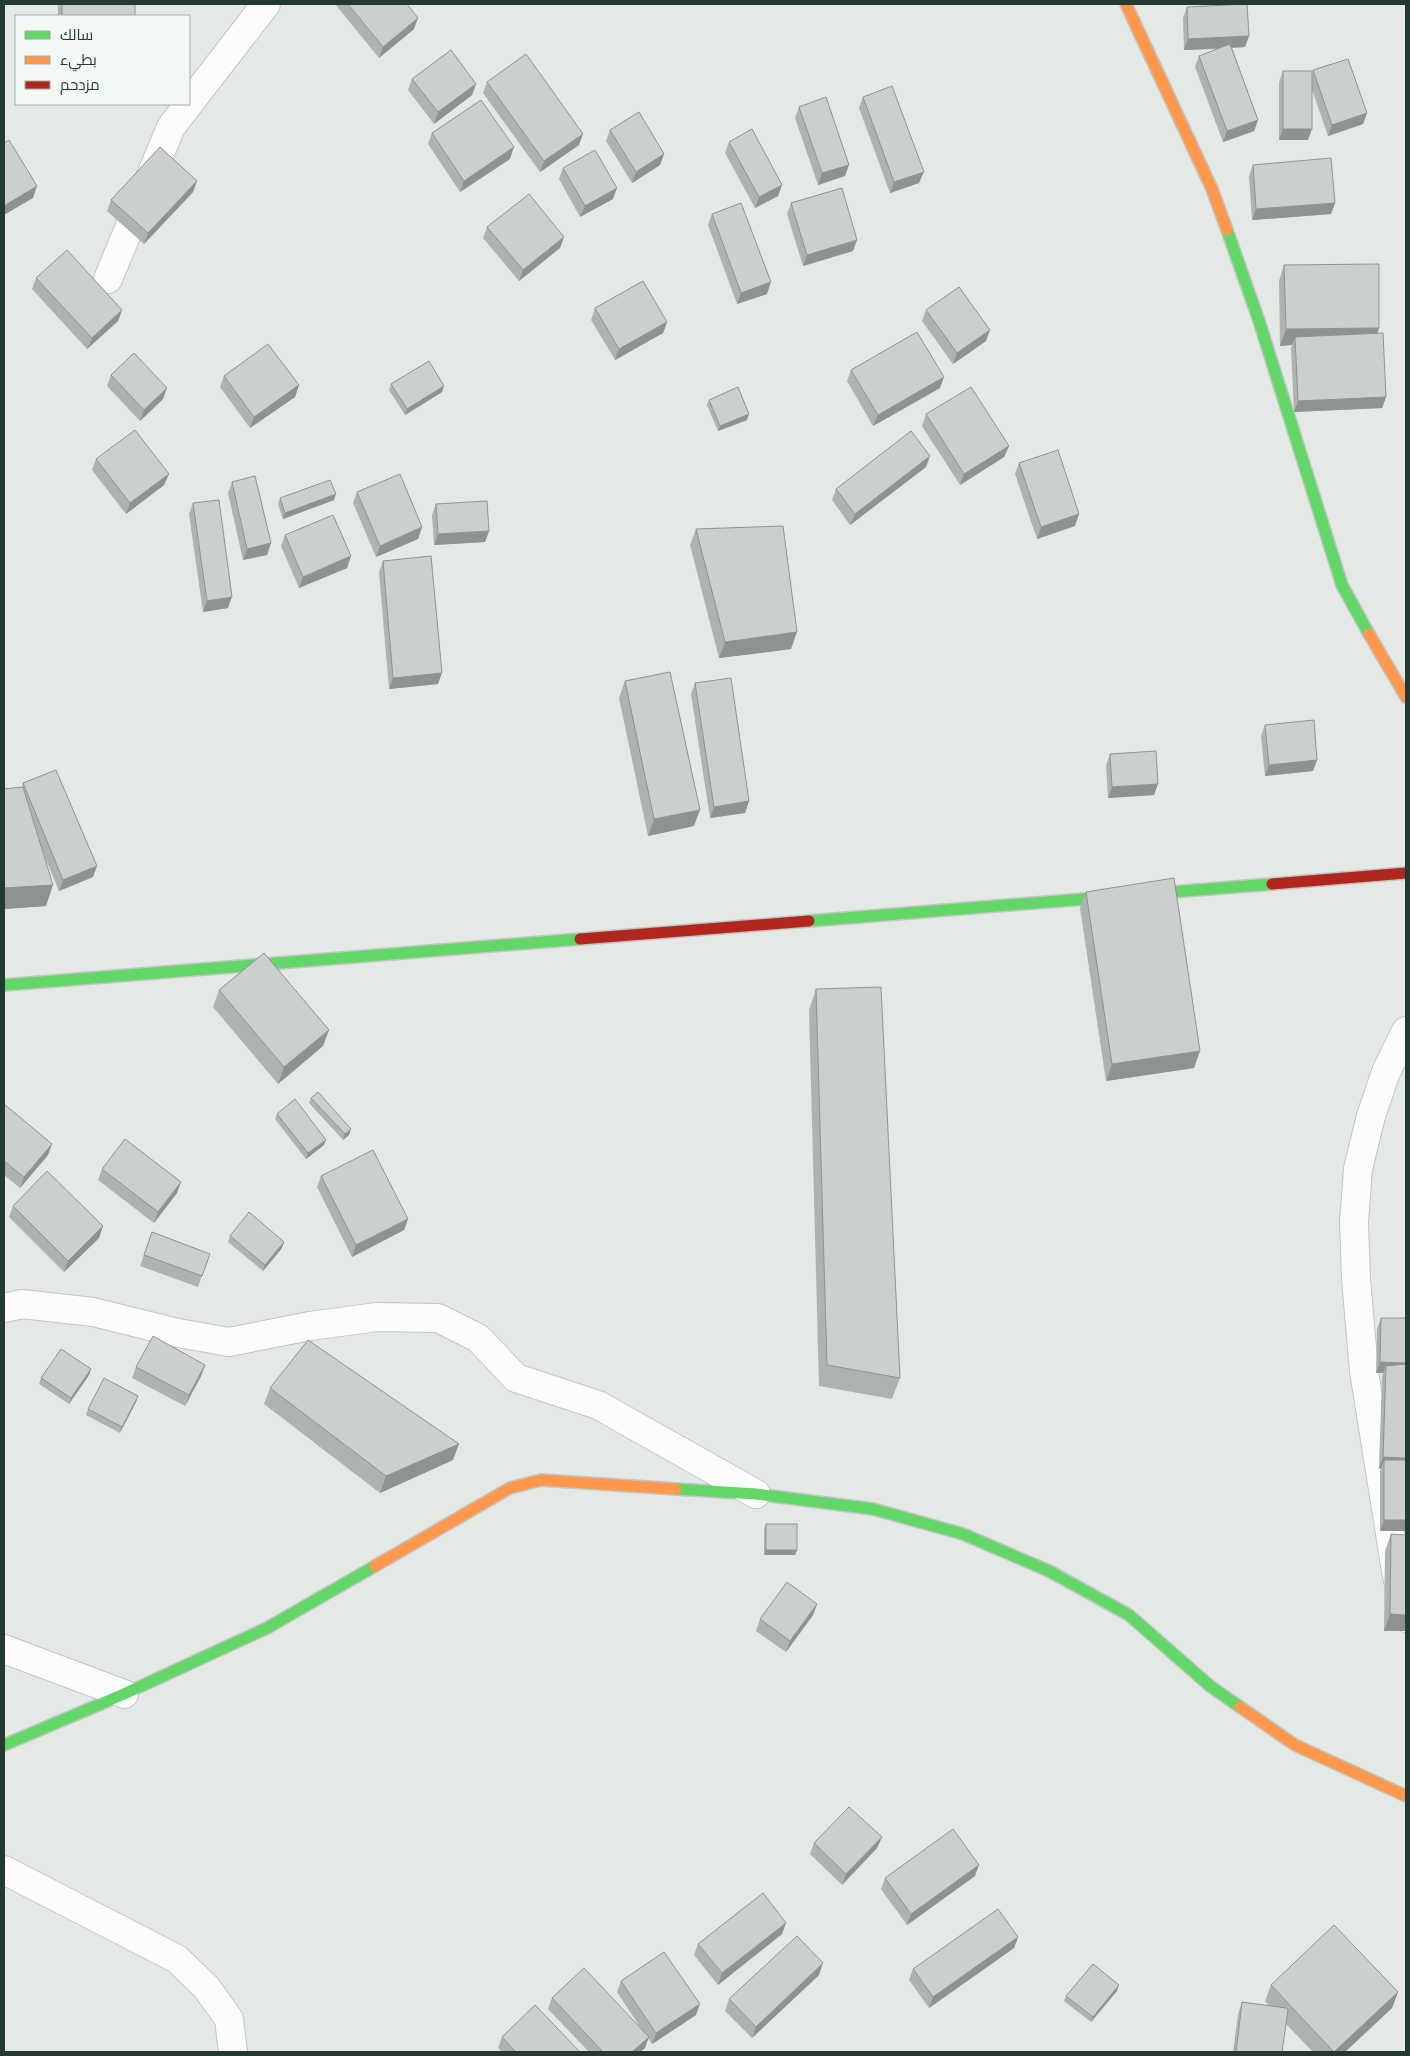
<svg xmlns="http://www.w3.org/2000/svg" width="1410" height="2056" viewBox="0 0 1410 2056" font-family="Helvetica,Cairo,sans-serif">
	<style>
		.lines { fill: none; stroke-linecap: round; stroke-linejoin: round }
		.street-casing { stroke: #c1c6c3; stroke-width: 30 }
		.fast-casing { stroke: #c0c6c3; stroke-width: 14 }
		.slow-casing { stroke: #c0c6c3; stroke-width: 14 }
		.jam-casing { stroke: #c0c6c3; stroke-width: 14 }
		.street { stroke: #fbfcfb; stroke-width: 28 }
		.fast { stroke: #63d668; stroke-width: 11 }
		.slow { stroke: #ff974d; stroke-width: 11 }
		.jam { stroke: #b3261e; stroke-width: 11 }
		.wall { fill: #afb3b0 }
		.shaded-wall { fill: #8e9290 }
		.building { fill: #cbd0cd; stroke: #8e9290 }
	</style>
	<rect width="100%" height="100%" fill="#e4e9e6"/>
	<g class="lines">
		<defs>
			<g id="street">
				<polyline points="108,279 171,127 266,4"/>
				<polyline points="1406,1031 1386,1072 1371,1116 1358,1169 1354,1222 1356,1279 1364,1371 1396,1571 1406,1618"/>
				<polyline points="4,1308 22,1304 93,1312 178,1333 229,1342 310,1326 377,1317 438,1318 478,1338 516,1378 598,1405 756,1494"/>
				<polyline points="4,1649 124,1694"/>
				<polyline points="4,1870 177,1959 206,1987 229,2019 233,2052"/>
			</g>
			<g id="fast">
				<polyline points="1227,230 1259,321 1342,585 1369,634"/>
				<polyline points="809,921 1272,884"/>
				<polyline points="4,985 580,939"/>
				<polyline points="676,1489 756,1494 873,1509 963,1534 1049,1571 1129,1615 1210,1686 1240,1707"/>
				<polyline points="4,1745 124,1694 267,1628 375,1566"/>
			</g>
			<g id="slow">
				<polyline points="1126,4 1212,189 1227,230"/>
				<polyline points="1369,634 1406,697"/>
				<polyline points="375,1566 510,1488 541,1480 676,1489"/>
				<polyline points="1240,1707 1295,1745 1406,1796"/>
			</g>
			<g id="jam">
				<polyline points="1272,884 1406,873"/>
				<polyline points="580,939 809,921"/>
			</g>
		</defs>
		<use href="#street" class="street-casing"/>
		<use href="#fast" class="fast-casing"/>
		<use href="#slow" class="slow-casing"/>
		<use href="#jam" class="jam-casing"/>
		<use href="#street" class="street"/>
		<use href="#fast" class="fast"/>
		<use href="#slow" class="slow"/>
		<use href="#jam" class="jam"/>
	</g>
	<g class="wall">
		<rect x="58" y="4" width="77" height="12"/>
		<polygon points="335,4 407,4 414,29 379,58"/>
		<polygon points="1187,7 1249,36 1245,47 1232,48 1258,120 1254,131 1223,142 1195,67 1199,56 1219,49 1184,50 1183,18"/>
		<polygon points="1313,70 1367,113 1363,124 1328,136 1312,90 1308,140 1279,140 1279,82 1283,71 1312,74"/>
		<polygon points="412,79 476,84 472,95 434,124 408,90"/>
		<polygon points="487,82 579,145 540,172 483,93"/>
		<polygon points="863,97 919,183 890,193 859,108"/>
		<polygon points="799,107 845,176 818,185 795,118"/>
		<polygon points="610,130 664,154 660,165 632,183 606,141"/>
		<polygon points="432,133 510,159 460,192 428,144"/>
		<polygon points="729,142 778,196 755,208 725,153"/>
		<polygon points="1253,165 1335,203 1331,214 1252,220 1249,176"/>
		<polygon points="563,168 613,199 580,217 559,179"/>
		<polygon points="197,181 193,192 144,244 107,211 111,200"/>
		<polygon points="791,203 853,251 803,266 787,214"/>
		<polygon points="712,214 767,294 737,304 708,225"/>
		<polygon points="487,227 564,237 560,248 519,281 483,238"/>
		<polygon points="1284,265 1379,328 1378,333 1386,397 1382,408 1294,412 1291,349 1292,345 1280,346 1279,281"/>
		<polygon points="36,278 122,310 118,321 87,349 32,289"/>
		<polygon points="595,308 667,322 663,333 615,360 591,320"/>
		<polygon points="926,310 986,341 953,364 922,321"/>
		<polygon points="851,370 940,388 873,426 847,381"/>
		<polygon points="111,375 163,399 140,421 107,386"/>
		<polygon points="224,376 299,385 295,397 250,428 220,387"/>
		<polygon points="391,384 444,386 442,392 405,415 389,390"/>
		<polygon points="709,400 747,420 718,431 707,405"/>
		<polygon points="926,414 1009,446 1004,457 960,485 922,426"/>
		<polygon points="96,459 169,474 164,485 126,514 92,470"/>
		<polygon points="1019,463 1079,514 1075,526 1037,539 1015,474"/>
		<polygon points="926,467 850,525 832,500 836,489"/>
		<polygon points="232,482 271,543 267,555 243,560 228,493"/>
		<polygon points="357,492 422,527 418,539 376,557 353,503"/>
		<polygon points="280,498 334,500 283,519 278,504"/>
		<polygon points="193,503 228,608 203,612 189,514"/>
		<polygon points="436,504 489,531 485,542 434,545 432,515"/>
		<polygon points="696,529 791,649 719,658 690,545"/>
		<polygon points="285,535 351,556 347,568 299,588 281,546"/>
		<polygon points="383,561 438,684 389,689 379,572"/>
		<polygon points="625,681 694,826 648,836 619,698"/>
		<polygon points="695,683 749,801 745,813 710,818 691,694"/>
		<polygon points="1265,725 1317,760 1313,771 1265,776 1261,736"/>
		<polygon points="1110,754 1154,795 1108,798 1106,765"/>
		<polygon points="23,783 93,877 59,891 42,850 46,906 4,909 4,789 22,787"/>
		<polygon points="1086,892 1194,1068 1106,1081 1080,908"/>
		<polygon points="816,989 900,1378 892,1399 819,1386 809,1010"/>
		<polygon points="219,990 329,1030 323,1046 278,1084 213,1007"/>
		<polygon points="311,1098 349,1135 343,1140 309,1103"/>
		<polygon points="4,1104 48,1155 20,1188 4,1175"/>
		<polygon points="277,1114 324,1145 306,1159 275,1119"/>
		<polygon points="102,1169 177,1193 154,1223 98,1180"/>
		<polygon points="321,1176 408,1219 404,1230 352,1257 317,1187"/>
		<polygon points="13,1206 103,1226 99,1238 64,1272 9,1217"/>
		<polygon points="152,1232 210,1254 198,1287 140,1266"/>
		<polygon points="230,1236 282,1248 263,1271 228,1242"/>
		<polygon points="1381,1318 1406,1531 1380,1531 1380,1471 1381,1469 1379,1468 1382,1377 1383,1373 1376,1373 1377,1329"/>
		<polygon points="205,1365 201,1376 185,1406 132,1378 136,1367"/>
		<polygon points="91,1369 89,1375 69,1404 39,1384 41,1378"/>
		<polygon points="270,1388 453,1460 380,1493 264,1404"/>
		<polygon points="138,1396 136,1402 120,1433 86,1415 88,1409"/>
		<polygon points="766,1524 797,1550 795,1555 764,1555 764,1529"/>
		<polygon points="1391,1534 1406,1631 1384,1631 1385,1551"/>
		<polygon points="817,1604 813,1615 786,1652 756,1631 760,1619"/>
		<polygon points="882,1837 877,1848 842,1885 810,1854 814,1843"/>
		<polygon points="975,1876 907,1925 881,1889 885,1878"/>
		<polygon points="782,1934 718,1985 694,1955 698,1944"/>
		<polygon points="1018,1937 1014,1948 929,2008 909,1980 913,1969"/>
		<polygon points="819,1975 752,2038 725,2011 729,1999"/>
		<polygon points="621,1981 696,2015 652,2044 648,2038 645,2048 640,2052 589,2052 548,2009 552,1998 642,2030 617,1992"/>
		<polygon points="1271,1985 1398,1992 1392,2008 1345,2052 1313,2052 1286,2024 1282,2052 1233,2052 1238,2014 1242,2002 1269,2006 1265,2001"/>
		<polygon points="1117,1991 1091,2022 1064,2001 1066,1996"/>
		<polygon points="502,2037 580,2052 502,2052 498,2048"/>
	</g>
	<g class="shaded-wall">
		<polygon points="418,18 414,29 379,58 383,47"/>
		<polygon points="1249,36 1245,47 1184,50 1188,39"/>
		<polygon points="476,84 472,95 434,124 438,112"/>
		<polygon points="1367,113 1363,124 1328,136 1332,125"/>
		<polygon points="1258,120 1254,131 1223,142 1227,131"/>
		<polygon points="1283,129 1312,129 1308,140 1279,140"/>
		<polygon points="583,134 579,145 540,172 544,161"/>
		<polygon points="514,147 510,159 460,192 464,181"/>
		<polygon points="664,154 660,165 632,183 636,172"/>
		<polygon points="849,165 845,176 818,185 822,173"/>
		<polygon points="924,172 919,183 890,193 894,182"/>
		<polygon points="197,181 193,192 144,244 148,233"/>
		<polygon points="782,185 778,196 755,208 759,197"/>
		<polygon points="37,186 33,198 4,215 4,206"/>
		<polygon points="617,188 613,199 580,217 585,206"/>
		<polygon points="1335,203 1331,214 1252,220 1256,209"/>
		<polygon points="564,237 560,248 519,281 523,270"/>
		<polygon points="857,240 853,251 803,266 807,255"/>
		<polygon points="771,282 767,294 737,304 741,293"/>
		<polygon points="122,310 118,321 87,349 92,338"/>
		<polygon points="667,322 663,333 615,360 619,349"/>
		<polygon points="1379,328 1373,344 1295,337 1292,345 1280,346 1286,329"/>
		<polygon points="990,330 986,341 953,364 957,353"/>
		<polygon points="944,377 940,388 873,426 878,415"/>
		<polygon points="299,385 295,397 250,428 254,417"/>
		<polygon points="444,386 442,392 405,415 407,409"/>
		<polygon points="167,388 163,399 140,421 144,410"/>
		<polygon points="1386,397 1382,408 1294,412 1298,401"/>
		<polygon points="749,414 747,420 718,431 720,426"/>
		<polygon points="1009,446 1004,457 960,485 964,474"/>
		<polygon points="930,456 926,467 850,525 855,514"/>
		<polygon points="169,474 164,485 126,514 130,503"/>
		<polygon points="336,494 334,500 283,519 285,513"/>
		<polygon points="1079,514 1075,526 1037,539 1041,527"/>
		<polygon points="422,527 418,539 376,557 380,546"/>
		<polygon points="489,531 485,542 434,545 438,534"/>
		<polygon points="271,543 267,555 243,560 247,549"/>
		<polygon points="351,556 347,568 299,588 303,577"/>
		<polygon points="232,597 228,608 203,612 207,601"/>
		<polygon points="797,632 791,649 719,658 725,642"/>
		<polygon points="442,673 438,684 389,689 393,678"/>
		<polygon points="1317,760 1313,771 1265,776 1269,765"/>
		<polygon points="1158,784 1154,795 1108,798 1112,787"/>
		<polygon points="749,801 745,813 710,818 714,807"/>
		<polygon points="700,810 694,826 648,836 654,819"/>
		<polygon points="97,866 93,877 59,891 63,880"/>
		<polygon points="53,885 46,906 4,909 4,888"/>
		<polygon points="329,1030 323,1046 278,1084 284,1067"/>
		<polygon points="1200,1051 1194,1068 1106,1081 1112,1064"/>
		<polygon points="351,1129 349,1135 343,1140 345,1134"/>
		<polygon points="326,1140 324,1145 306,1159 308,1153"/>
		<polygon points="52,1144 48,1155 20,1188 24,1177"/>
		<polygon points="181,1182 177,1193 154,1223 158,1212"/>
		<polygon points="408,1219 404,1230 352,1257 356,1245"/>
		<polygon points="103,1226 99,1238 64,1272 68,1261"/>
		<polygon points="284,1242 282,1248 263,1271 265,1265"/>
		<polygon points="1380,1362 1406,1363 1406,1374 1386,1366 1383,1373 1376,1373"/>
		<polygon points="205,1365 201,1376 185,1406 189,1395"/>
		<polygon points="91,1369 89,1375 69,1404 71,1398"/>
		<polygon points="138,1396 136,1402 120,1433 122,1427"/>
		<polygon points="459,1444 453,1460 380,1493 386,1476"/>
		<polygon points="1383,1457 1406,1458 1406,1470 1384,1460 1381,1469 1379,1468"/>
		<polygon points="1384,1520 1406,1520 1406,1531 1380,1531"/>
		<polygon points="766,1550 797,1550 795,1555 764,1555"/>
		<polygon points="817,1604 813,1615 786,1652 790,1641"/>
		<polygon points="1390,1614 1406,1615 1406,1631 1384,1631"/>
		<polygon points="882,1837 877,1848 842,1885 846,1874"/>
		<polygon points="979,1865 975,1876 907,1925 911,1914"/>
		<polygon points="786,1923 782,1934 718,1985 722,1973"/>
		<polygon points="1018,1937 1014,1948 929,2008 933,1997"/>
		<polygon points="823,1963 819,1975 752,2038 756,2027"/>
		<polygon points="1119,1985 1117,1991 1091,2022 1093,2017"/>
		<polygon points="1398,1992 1392,2008 1345,2052 1334,2052"/>
		<polygon points="700,2004 696,2015 652,2044 656,2033"/>
		<polygon points="649,2037 645,2048 640,2052 632,2052"/>
	</g>
	<g class="building">
		<rect x="62" y="4" width="73" height="12"/>
		<polygon points="348,4 407,4 418,18 383,47"/>
		<polygon points="1247,4 1249,36 1188,39 1187,7"/>
		<polygon points="1230,44 1258,120 1227,131 1199,56"/>
		<polygon points="451,50 476,84 438,112 412,79"/>
		<polygon points="526,54 583,134 544,161 487,82"/>
		<polygon points="1348,59 1367,113 1332,125 1313,70"/>
		<rect x="1283" y="71" width="29" height="58"/>
		<polygon points="892,86 924,172 894,182 863,97"/>
		<polygon points="826,97 849,165 822,173 799,107"/>
		<polygon points="481,100 514,147 464,181 432,133"/>
		<polygon points="639,112 664,154 636,172 610,130"/>
		<polygon points="752,129 782,185 759,197 729,142"/>
		<polygon points="9,140 37,186 4,206 4,143"/>
		<polygon points="160,147 197,181 148,233 111,200"/>
		<polygon points="595,150 617,188 585,206 563,168"/>
		<polygon points="1331,158 1335,203 1256,209 1253,165"/>
		<polygon points="842,188 857,240 807,255 791,203"/>
		<polygon points="529,194 564,237 523,270 487,227"/>
		<polygon points="741,203 771,282 741,293 712,214"/>
		<polygon points="67,250 122,310 92,338 36,278"/>
		<polygon points="1379,264 1379,328 1286,329 1284,265"/>
		<polygon points="643,281 667,322 619,349 595,308"/>
		<polygon points="959,287 990,330 957,353 926,310"/>
		<polygon points="917,332 944,377 878,415 851,370"/>
		<polygon points="1383,333 1386,397 1298,401 1295,337"/>
		<polygon points="268,344 299,385 254,417 224,376"/>
		<polygon points="134,353 167,388 144,410 111,375"/>
		<polygon points="429,361 444,386 407,409 391,384"/>
		<polygon points="738,387 749,414 720,426 709,400"/>
		<polygon points="971,387 1009,446 964,474 926,414"/>
		<polygon points="135,430 169,474 130,503 96,459"/>
		<polygon points="911,431 930,456 855,514 836,489"/>
		<polygon points="1058,450 1079,514 1041,527 1019,463"/>
		<polygon points="400,474 422,527 380,546 357,492"/>
		<polygon points="255,476 271,543 247,549 232,482"/>
		<polygon points="330,480 336,494 285,513 280,498"/>
		<polygon points="219,500 232,597 207,601 193,503"/>
		<polygon points="487,501 489,531 438,534 436,504"/>
		<polygon points="333,515 351,556 303,577 285,535"/>
		<polygon points="783,526 797,632 725,642 696,529"/>
		<polygon points="431,556 442,673 393,678 383,561"/>
		<polygon points="670,672 700,810 654,819 625,681"/>
		<polygon points="731,678 749,801 714,807 695,683"/>
		<polygon points="1314,720 1317,760 1269,765 1265,725"/>
		<polygon points="1156,751 1158,784 1112,787 1110,754"/>
		<polygon points="56,770 97,866 63,880 23,783"/>
		<polygon points="23,787 53,885 4,888 4,789"/>
		<polygon points="1174,878 1200,1051 1112,1064 1086,892"/>
		<polygon points="264,953 329,1030 284,1067 219,990"/>
		<polygon points="881,987 900,1378 827,1365 816,989"/>
		<polygon points="318,1092 351,1129 345,1134 311,1098"/>
		<polygon points="295,1099 326,1140 308,1153 277,1114"/>
		<polygon points="4,1104 52,1144 24,1177 4,1161"/>
		<polygon points="125,1139 181,1182 158,1212 102,1169"/>
		<polygon points="373,1150 408,1219 356,1245 321,1176"/>
		<polygon points="47,1171 103,1226 68,1261 13,1206"/>
		<polygon points="249,1212 284,1242 265,1265 230,1236"/>
		<polygon points="152,1232 210,1254 202,1276 144,1255"/>
		<polygon points="1381,1318 1406,1318 1406,1363 1380,1362"/>
		<polygon points="153,1336 205,1365 189,1395 136,1367"/>
		<polygon points="308,1340 459,1444 386,1476 270,1388"/>
		<polygon points="61,1349 91,1369 71,1398 41,1378"/>
		<polygon points="1406,1364 1406,1458 1383,1457 1386,1366"/>
		<polygon points="104,1378 138,1396 122,1427 88,1409"/>
		<rect x="1384" y="1460" width="22" height="60"/>
		<rect x="766" y="1524" width="31" height="26"/>
		<polygon points="1391,1534 1406,1535 1406,1615 1390,1614"/>
		<polygon points="787,1582 817,1604 790,1641 760,1619"/>
		<polygon points="849,1807 882,1837 846,1874 814,1843"/>
		<polygon points="953,1829 979,1865 911,1914 885,1878"/>
		<polygon points="763,1893 786,1923 722,1973 698,1944"/>
		<polygon points="998,1909 1018,1937 933,1997 913,1969"/>
		<polygon points="1334,1925 1398,1992 1334,2052 1271,1985"/>
		<polygon points="797,1936 823,1963 756,2027 729,1999"/>
		<polygon points="664,1952 700,2004 656,2033 621,1981"/>
		<polygon points="1093,1964 1119,1985 1093,2017 1066,1996"/>
		<polygon points="584,1968 649,2037 632,2052 603,2052 552,1998"/>
		<polygon points="1242,2002 1286,2008 1288,2010 1282,2052 1236,2052"/>
		<polygon points="535,2005 580,2052 516,2052 502,2037"/>
	</g>
	<rect width="1410" height="2056" fill="none" stroke="#243a31" stroke-width="10"/>
	<rect x="15" y="15" width="175" height="90" fill="#f2f8f4" stroke="#a0aca6"/>
	<rect x="25" y="31" width="25" height="8" fill="#63d668" stroke="#a0aca6"/>
	<text x="60" y="40" font-size="15" fill="#243a31">سالك</text>
	<rect x="25" y="56" width="25" height="8" fill="#ff974d" stroke="#a0aca6"/>
	<text x="60" y="65" font-size="15" fill="#243a31">بطيء</text>
	<rect x="25" y="81" width="25" height="8" fill="#b3261e" stroke="#a0aca6"/>
	<text x="60" y="90" font-size="15" fill="#243a31">مزدحم</text>
</svg>
